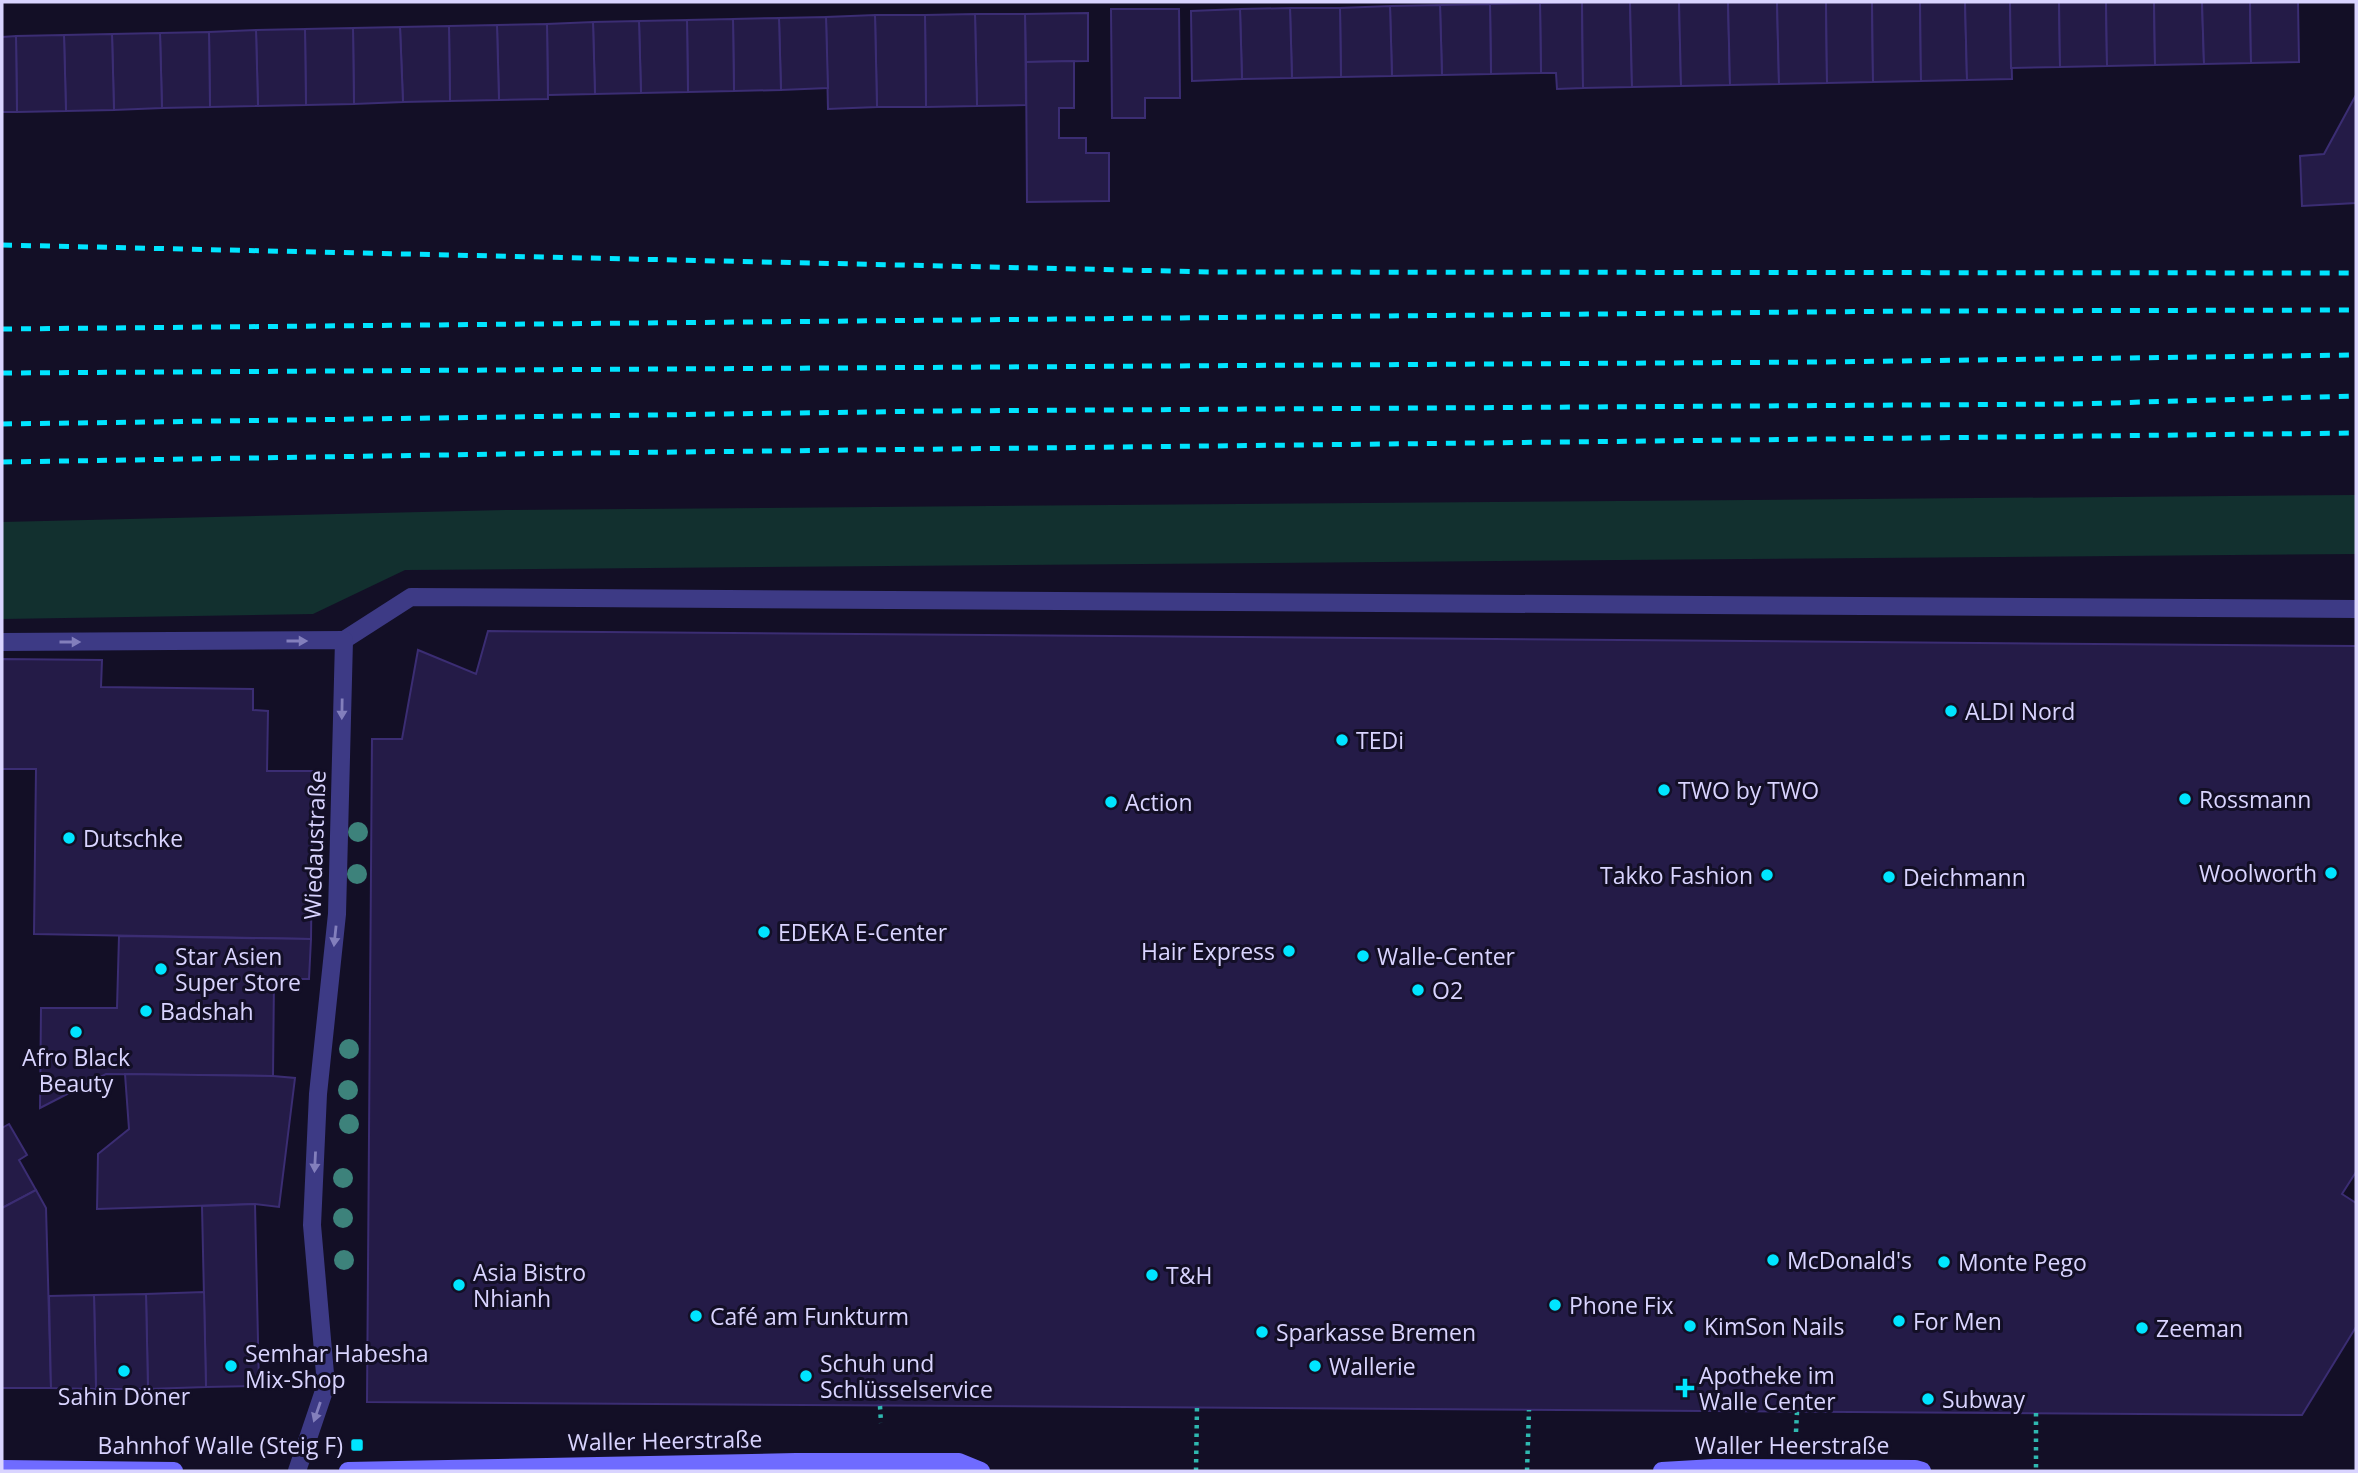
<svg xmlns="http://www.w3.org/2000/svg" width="2358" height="1473" viewBox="0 0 2358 1473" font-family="'Open Sans',sans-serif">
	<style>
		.green { fill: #12302f }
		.building { fill: #241b47; stroke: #3b2d73; stroke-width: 2 }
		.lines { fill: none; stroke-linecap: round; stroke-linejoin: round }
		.path { stroke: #2fb8b0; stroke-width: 4.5; stroke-dasharray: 3.5 5; stroke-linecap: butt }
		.lane { stroke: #3d3a85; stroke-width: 18 }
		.street { stroke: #3d3a85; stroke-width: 18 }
		.secondary { stroke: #6f6bff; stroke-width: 18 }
		.rail { stroke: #00e5ff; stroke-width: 5; stroke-dasharray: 10 9; stroke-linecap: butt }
		.tree { fill: #3d827b }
		.oneway { fill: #837fbc }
		.poi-dot { fill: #00e5ff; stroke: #130f26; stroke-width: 2.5 }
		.labels { text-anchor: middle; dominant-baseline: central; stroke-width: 6; stroke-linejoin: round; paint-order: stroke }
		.poi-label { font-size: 23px; fill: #d9d4ff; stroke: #130f26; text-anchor: start }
		.street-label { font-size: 23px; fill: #d9d4ff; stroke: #130f26 }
	</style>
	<rect width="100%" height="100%" fill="#130f26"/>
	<polygon class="green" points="2356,495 2356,554 405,570 313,614 2,619 2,522 505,510"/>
	<g class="building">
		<polygon points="1582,2 1583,88 1557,89 1556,73 1541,73 1540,3"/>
		<polygon points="1582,2 1630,2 1632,87 1583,88"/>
		<polygon points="1630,2 1679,2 1681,86 1632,87"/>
		<polygon points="1679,2 1728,2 1730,85 1681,86"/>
		<polygon points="1728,2 1777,2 1779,84 1730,85"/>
		<polygon points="1777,2 1826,2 1827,83 1779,84"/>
		<polygon points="1826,2 1872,2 1873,82 1827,83"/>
		<polygon points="1872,2 1920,2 1921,81 1873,82"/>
		<polygon points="1920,2 1965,2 1967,80 1921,81"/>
		<polygon points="1965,2 2010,2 2012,79 1967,80"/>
		<polygon points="2010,2 2059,2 2060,67 2011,68"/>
		<polygon points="2059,2 2106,2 2107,66 2060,67"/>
		<polygon points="2106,2 2154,2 2155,65 2107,66"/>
		<polygon points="2154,2 2202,2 2204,64 2155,65"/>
		<polygon points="2202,2 2250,2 2251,63 2204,64"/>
		<polygon points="2250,2 2298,2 2299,62 2251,63"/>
		<polygon points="1540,3 1541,73 1491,74 1490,4"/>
		<polygon points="1490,4 1491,74 1442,75 1440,5"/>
		<polygon points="1440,5 1442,75 1392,76 1390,6"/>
		<polygon points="1390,6 1392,76 1341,77 1340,8"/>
		<polygon points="1290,8 1340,8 1341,77 1292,78"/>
		<polygon points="1290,8 1292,78 1242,79 1240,9"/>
		<polygon points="1111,9 1179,9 1180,98 1145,98 1145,118 1112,118"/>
		<polygon points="1240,9 1242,79 1192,81 1191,11"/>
		<polygon points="1088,13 1088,61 1026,62 1025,14"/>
		<polygon points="975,14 1025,14 1026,105 977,106"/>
		<polygon points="975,14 977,106 926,107 925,15"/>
		<polygon points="875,15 925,15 926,107 877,107"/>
		<polygon points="875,15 877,107 828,109 826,17"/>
		<polygon points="826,17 828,88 781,90 779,18"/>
		<polygon points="779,18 781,90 734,91 733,19"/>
		<polygon points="733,19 734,91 688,92 687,20"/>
		<polygon points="687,20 688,92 641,93 639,21"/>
		<polygon points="639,21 641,93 595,94 593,22"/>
		<polygon points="593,22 595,94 548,95 547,24"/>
		<polygon points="547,24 548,99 499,100 497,25"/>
		<polygon points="497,25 499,100 450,101 449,26"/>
		<polygon points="449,26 450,101 403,102 400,27"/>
		<polygon points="400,27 403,102 354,104 353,28"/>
		<polygon points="353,28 354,104 306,105 305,29"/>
		<polygon points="305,29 306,105 258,106 256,30"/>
		<polygon points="256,30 258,106 210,107 209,32"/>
		<polygon points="209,32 210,107 162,108 160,33"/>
		<polygon points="160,33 162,108 114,110 112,34"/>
		<polygon points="112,34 114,110 66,111 64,35"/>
		<polygon points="64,35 66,111 17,112 16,36"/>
		<polygon points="16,36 17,112 2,112 2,37"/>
		<polygon points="1074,61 1074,108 1059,108 1059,138 1086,138 1086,153 1109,153 1109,201 1027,202 1026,62"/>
		<polygon points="2356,95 2356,203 2302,206 2300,156 2324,154"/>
		<polygon points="488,631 2356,646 2356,1172 2342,1194 2356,1203 2356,1327 2302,1415 367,1402 372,739 402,739 418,650 476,674"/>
		<polygon points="2,659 102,660 101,687 253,689 253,710 268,711 267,771 313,771 311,939 34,934 36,769 2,769"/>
		<polygon points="119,936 311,939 309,979 274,979 273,1076 106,1074 40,1108 41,1008 117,1008"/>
		<polygon points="125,1074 273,1076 295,1078 279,1207 255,1204 97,1209 98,1154 129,1129"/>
		<polygon points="9,1124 27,1155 19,1160 36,1190 2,1208 2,1128"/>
		<polygon points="36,1190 46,1208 51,1388 2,1388 2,1208"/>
		<polygon points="255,1204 259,1386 206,1387 202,1206"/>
		<polygon points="204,1292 206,1387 148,1389 146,1294"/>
		<polygon points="146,1294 148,1389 96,1389 94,1295"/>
		<polygon points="94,1295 96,1389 51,1388 49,1296"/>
	</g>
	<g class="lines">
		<g class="path">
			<polyline points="880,1406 881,1423"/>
			<polyline points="2036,1413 2036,1471"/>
			<polyline points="1796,1432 1797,1412"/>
			<polyline points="1196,1471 1197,1407"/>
			<polyline points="1527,1471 1529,1410"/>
		</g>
		<polyline class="lane" points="344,640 411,597 2356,609"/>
		<polyline class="street" points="2,642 344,640 337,914 318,1094 312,1225 326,1385 297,1471"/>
		<g class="secondary">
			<polyline points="2,1469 174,1471"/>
			<polyline points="348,1471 796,1462 959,1462 981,1471"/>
			<polyline points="1662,1471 1714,1468 1915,1469 1922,1471"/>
		</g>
		<g class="rail">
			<polyline points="2,245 1214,272 2356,273"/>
			<polyline points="2,329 1914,311 2356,310"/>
			<polyline points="2,373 1825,362 2356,355"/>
			<polyline points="2,424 939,411 2073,404 2356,396"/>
			<polyline points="2,462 504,454 2356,433"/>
		</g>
	</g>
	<g class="tree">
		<circle cx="358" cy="832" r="10"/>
		<circle cx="357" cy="874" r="10"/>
		<circle cx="349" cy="1049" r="10"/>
		<circle cx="348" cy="1090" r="10"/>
		<circle cx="349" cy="1124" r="10"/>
		<circle cx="343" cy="1178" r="10"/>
		<circle cx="343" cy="1218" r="10"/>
		<circle cx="344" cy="1260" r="10"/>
	</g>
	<defs><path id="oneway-solid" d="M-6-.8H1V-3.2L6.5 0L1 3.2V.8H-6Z" transform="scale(1.75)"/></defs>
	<g class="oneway">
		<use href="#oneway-solid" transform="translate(297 641)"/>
		<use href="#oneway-solid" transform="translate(70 642)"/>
		<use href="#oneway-solid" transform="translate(342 709) rotate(91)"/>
		<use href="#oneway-solid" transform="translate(335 936) rotate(96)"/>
		<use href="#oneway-solid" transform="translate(315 1162) rotate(93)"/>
		<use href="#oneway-solid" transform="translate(317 1412) rotate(109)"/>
	</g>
	<g class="poi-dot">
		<circle cx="1951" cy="711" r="7"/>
		<circle cx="1342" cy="740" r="7"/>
		<circle cx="1664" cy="790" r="7"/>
		<circle cx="2185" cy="799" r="7"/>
		<circle cx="1111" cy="802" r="7"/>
		<circle cx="69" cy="838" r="7"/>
		<circle cx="2331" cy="873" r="7"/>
		<circle cx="1767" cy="875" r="7"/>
		<circle cx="1889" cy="877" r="7"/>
		<circle cx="764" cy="932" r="7"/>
		<circle cx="1289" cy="951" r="7"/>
		<circle cx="1363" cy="956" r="7"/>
		<circle cx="161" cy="969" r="7"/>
		<circle cx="1418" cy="990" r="7"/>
		<circle cx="146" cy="1011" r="7"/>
		<circle cx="76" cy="1032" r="7"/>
		<circle cx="1773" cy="1260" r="7"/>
		<circle cx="1944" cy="1262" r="7"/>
		<circle cx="1152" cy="1275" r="7"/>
		<circle cx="459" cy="1285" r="7"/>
		<circle cx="1555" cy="1305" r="7"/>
		<circle cx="696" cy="1316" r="7"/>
		<circle cx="1899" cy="1321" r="7"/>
		<circle cx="1690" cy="1326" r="7"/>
		<circle cx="2142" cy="1328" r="7"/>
		<circle cx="1262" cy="1332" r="7"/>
		<circle cx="231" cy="1366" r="7"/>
		<circle cx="1315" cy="1366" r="7"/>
		<circle cx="124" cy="1371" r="7"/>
		<circle cx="806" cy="1376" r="7"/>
		<path d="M1681.5 1377.5h7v7h7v7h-7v7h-7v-7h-7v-7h7z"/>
		<circle cx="1928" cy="1399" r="7"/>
		<rect x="350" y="1438" width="14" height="14" rx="3.5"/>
	</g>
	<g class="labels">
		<g class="poi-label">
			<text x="1965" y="711">ALDI Nord</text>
			<text x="1356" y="740">TEDi</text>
			<text x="1678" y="790">TWO by TWO</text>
			<text x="2199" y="799">Rossmann</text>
			<text x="1125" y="802">Action</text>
			<text x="83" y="838">Dutschke</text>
			<text x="2317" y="873" text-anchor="end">Woolworth</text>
			<text x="1753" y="875" text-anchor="end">Takko Fashion</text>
			<text x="1903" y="877">Deichmann</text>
			<text x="778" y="932">EDEKA E-Center</text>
			<text x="1275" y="951" text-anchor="end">Hair Express</text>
			<text x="175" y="956">Star Asien<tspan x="175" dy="26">Super Store</tspan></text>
			<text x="1377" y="956">Walle-Center</text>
			<text x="1432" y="990">O2</text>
			<text x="160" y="1011">Badshah</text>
			<text x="76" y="1057" text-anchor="middle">Afro Black<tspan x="76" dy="26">Beauty</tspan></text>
			<text x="1787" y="1260">McDonald's</text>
			<text x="1958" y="1262">Monte Pego</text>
			<text x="473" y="1272">Asia Bistro<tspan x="473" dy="26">Nhianh</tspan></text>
			<text x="1166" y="1275">T&amp;H</text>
			<text x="1569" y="1305">Phone Fix</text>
			<text x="710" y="1316">Café am Funkturm</text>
			<text x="1913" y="1321">For Men</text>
			<text x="1704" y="1326">KimSon Nails</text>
			<text x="2156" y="1328">Zeeman</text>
			<text x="1276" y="1332">Sparkasse Bremen</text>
			<text x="245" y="1353">Semhar Habesha<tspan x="245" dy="26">Mix-Shop</tspan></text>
			<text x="820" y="1363">Schuh und<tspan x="820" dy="26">Schlüsselservice</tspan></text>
			<text x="1329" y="1366">Wallerie</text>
			<text x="1699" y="1375">Apotheke im<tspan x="1699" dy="26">Walle Center</tspan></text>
			<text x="124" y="1396" text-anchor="middle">Sahin Döner</text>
			<text x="1942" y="1399">Subway</text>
			<text x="343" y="1445" text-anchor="end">Bahnhof Walle (Steig F)</text>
		</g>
		<g class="street-label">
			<text transform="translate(314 845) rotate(-88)">Wiedaustraße</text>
			<text transform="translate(665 1440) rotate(-1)">Waller Heerstraße</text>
			<text x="1792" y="1445">Waller Heerstraße</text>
		</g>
	</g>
	<rect width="2358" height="1473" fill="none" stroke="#d9d4ff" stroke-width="7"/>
</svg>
